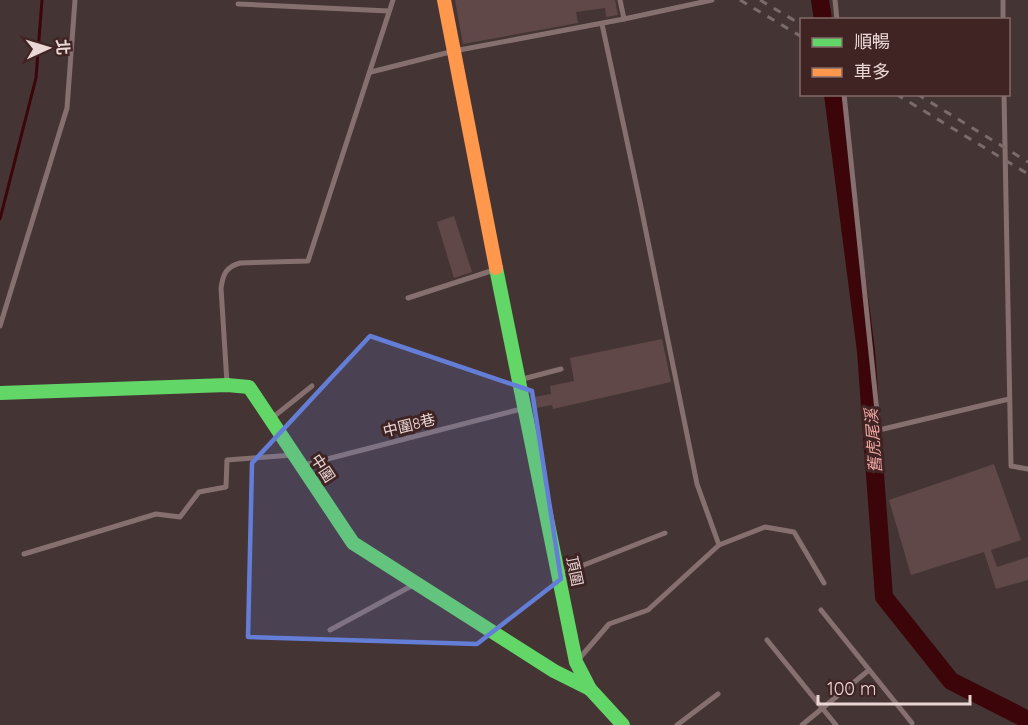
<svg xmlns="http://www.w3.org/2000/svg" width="1028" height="725" viewBox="0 0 1028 725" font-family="Quicksand,'Noto Sans TC',sans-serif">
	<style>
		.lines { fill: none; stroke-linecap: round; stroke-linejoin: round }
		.stream { stroke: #3b0509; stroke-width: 3 }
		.river { stroke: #3b0509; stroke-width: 18 }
		.building { fill: #604848 }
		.lane { stroke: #85706f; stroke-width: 5 }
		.fast { stroke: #63d668; stroke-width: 14 }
		.slow { stroke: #ff974d; stroke-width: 14 }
		.rail { stroke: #7b6b6a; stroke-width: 3; stroke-dasharray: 8 8; stroke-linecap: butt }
		.marked { fill: #647ed7; fill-opacity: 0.2; stroke: #647ed7; stroke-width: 4.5; stroke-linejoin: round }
		.labels { text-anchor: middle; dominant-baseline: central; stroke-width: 6; stroke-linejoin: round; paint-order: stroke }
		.street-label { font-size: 15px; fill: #e9d6d5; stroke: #3f2423 }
		.water-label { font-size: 16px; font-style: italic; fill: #f3aaa6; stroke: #3f2423 }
	</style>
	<rect width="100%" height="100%" fill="#443433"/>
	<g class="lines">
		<polyline class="stream" points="0,219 36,78 42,0"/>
		<g class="river">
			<polyline points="820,0 823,20"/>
			<polyline points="833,94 866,351 884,597 951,681 1028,720"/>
		</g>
	</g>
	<g class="building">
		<polygon points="455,0 615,0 618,15 606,17 605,8 576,12 578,23 463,44"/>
		<polygon points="454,216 472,272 454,278 437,222"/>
		<polygon points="662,339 671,382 553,409 552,405 536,408 534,397 551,394 550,386 574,381 570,358"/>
		<polygon points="994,464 1021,540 991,550 997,567 1028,557 1028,580 996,589 984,552 911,575 889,500"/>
	</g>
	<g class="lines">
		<g class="lane">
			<polyline points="620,0 624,19 712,0"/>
			<polyline points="835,0 837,20"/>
			<polyline points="1003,0 1003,20"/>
			<polyline points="238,4 389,11"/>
			<polyline points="602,24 640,202 697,484 719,545"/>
			<polyline points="371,72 454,51 624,19"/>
			<polyline points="844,94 879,430 1009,399"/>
			<polyline points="1004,94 1011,466 1028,469"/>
			<polyline points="408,298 494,270"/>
			<polyline points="0,326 67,108 75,0"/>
			<polyline points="519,380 561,369"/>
			<path d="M227,383L221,288C223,274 226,267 240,263L308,261L393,0"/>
			<polyline points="272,418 312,386"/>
			<polyline points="304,465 521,409"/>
			<polyline points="24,554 156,514 180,517 199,492 226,487 227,460 292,455"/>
			<polyline points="561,574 665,533"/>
			<polyline points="821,610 912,723"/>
			<polyline points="330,630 415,584"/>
			<polyline points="767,640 836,725"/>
			<polyline points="578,660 609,624 648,610 719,545 765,527 794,532 824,583"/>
			<polyline points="677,725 718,694"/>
			<polyline points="802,725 869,670"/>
		</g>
		<g class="fast">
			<polyline points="496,268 576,662 590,689 623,725"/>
			<polyline points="0,393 227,385 249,387 353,543 554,671 590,689"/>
		</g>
		<polyline class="slow" points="444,0 496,268"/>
		<g class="rail">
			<polyline points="740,0 802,37"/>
			<polyline points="760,0 802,25"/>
			<polyline points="896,94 1028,174"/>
			<polyline points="917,94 1028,162"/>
		</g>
	</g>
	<path class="marked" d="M370,336L532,391L561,579L477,644L248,637L252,463Z"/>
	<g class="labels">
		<g class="street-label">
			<text transform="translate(409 425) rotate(-14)">中圍8巷</text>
			<text transform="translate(323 468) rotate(57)">中圍</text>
			<text transform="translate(575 571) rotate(78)">頂圍</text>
		</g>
		<g class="water-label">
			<text transform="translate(873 441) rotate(-94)">舊虎尾溪</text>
		</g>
	</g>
	<rect x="800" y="18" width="210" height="78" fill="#3f2423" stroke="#836b6a" stroke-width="1.5"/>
	<rect x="812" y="38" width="30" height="9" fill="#63d668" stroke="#836b6a" stroke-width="1.5"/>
	<text x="854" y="48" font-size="18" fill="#e9d6d5">順暢</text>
	<rect x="812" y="68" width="30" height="9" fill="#ff974d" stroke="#836b6a" stroke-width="1.5"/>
	<text x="854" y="78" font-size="18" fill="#e9d6d5">車多</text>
	<g transform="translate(48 48) rotate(86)" stroke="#3f2423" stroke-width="4.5" paint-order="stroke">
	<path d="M0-4.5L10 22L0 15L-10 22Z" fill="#e9d6d5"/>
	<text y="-9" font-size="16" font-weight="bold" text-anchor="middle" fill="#e9d6d5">北</text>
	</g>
	<path d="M818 695v9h152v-9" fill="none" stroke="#e9d6d5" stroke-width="3"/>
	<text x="827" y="695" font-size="18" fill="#e9d6d5" stroke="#3f2423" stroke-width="4.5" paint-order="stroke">100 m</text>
</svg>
